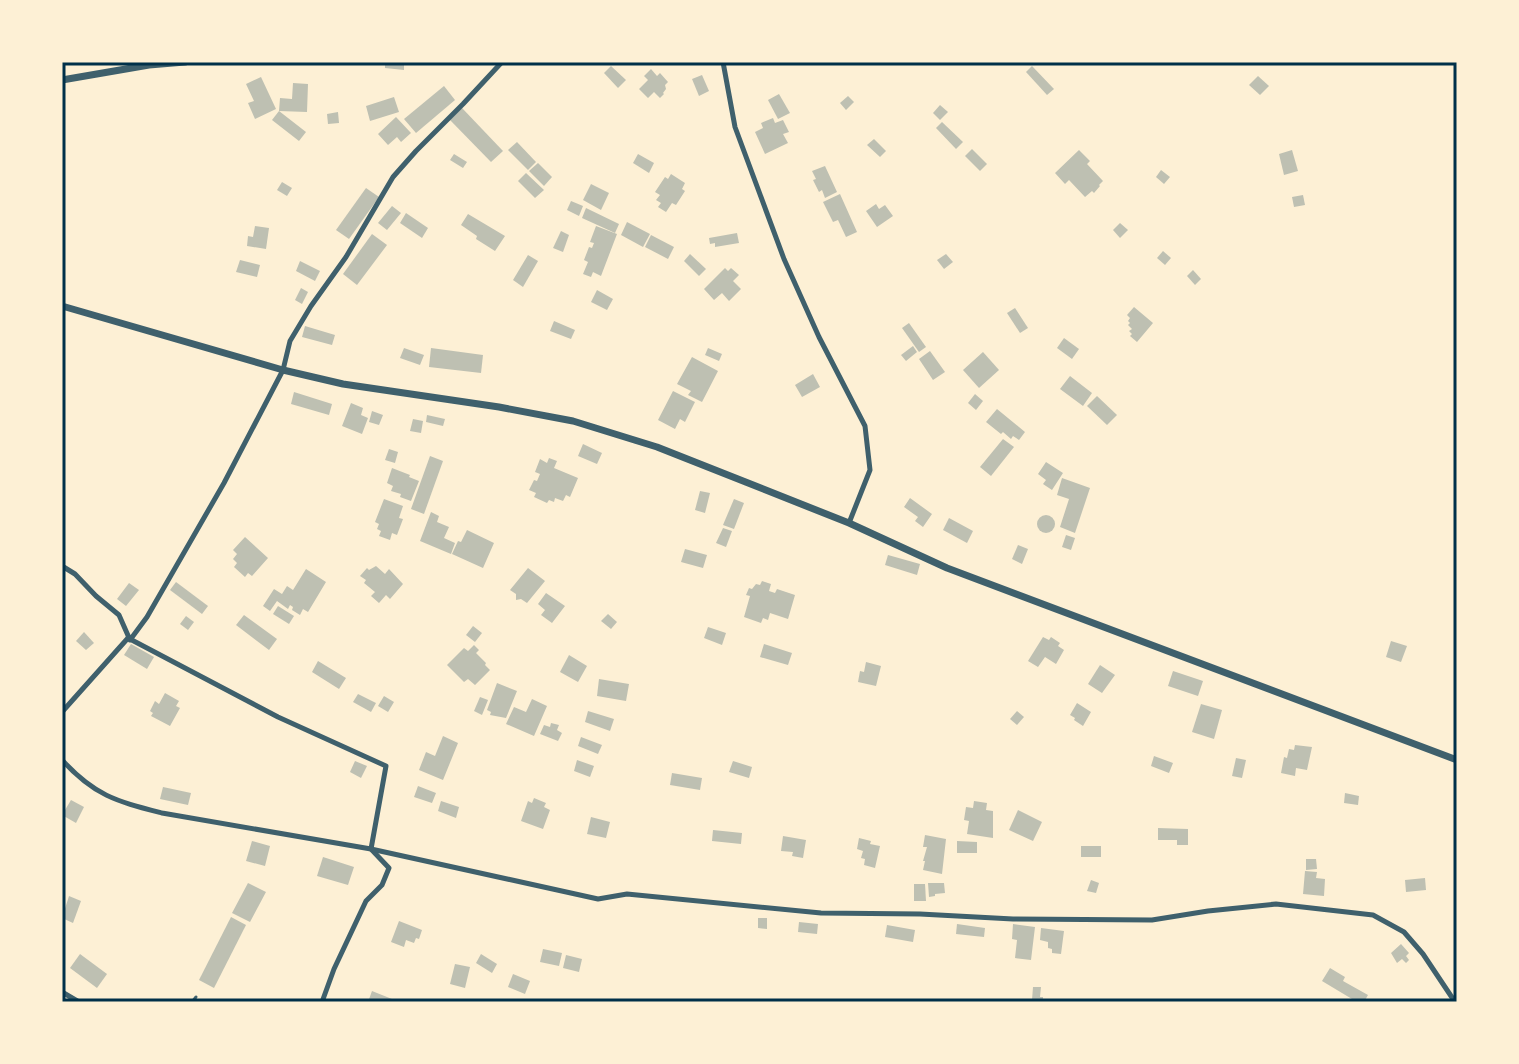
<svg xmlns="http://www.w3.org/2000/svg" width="1519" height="1064" viewBox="0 0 1519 1064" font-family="'IBM Plex Sans',sans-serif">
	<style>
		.building { fill: #bec0b2 }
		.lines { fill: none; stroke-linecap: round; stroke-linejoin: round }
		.service { stroke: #3f606c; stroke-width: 3 }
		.minor { stroke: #3f606c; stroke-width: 5 }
		.tertiary { stroke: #3f606c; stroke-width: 7 }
		.neatline { fill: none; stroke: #003049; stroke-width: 3 }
	</style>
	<rect width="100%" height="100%" fill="#fdf0d5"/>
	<g class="building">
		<polygon points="385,62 404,62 404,70 385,68"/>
		<polygon points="611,66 626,80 618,88 604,73"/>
		<polygon points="1032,66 1054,89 1047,95 1026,72"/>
		<polygon points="651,69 657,76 660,73 668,82 665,85 666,89 663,93 664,94 660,98 654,92 648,98 639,89 648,80 644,76"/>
		<polygon points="702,75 709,91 699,96 692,79"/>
		<polygon points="1258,76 1269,86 1260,95 1249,85"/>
		<polygon points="261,77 276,109 255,119 248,103 254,101 246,84"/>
		<polygon points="293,83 308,84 307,112 279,111 280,98 292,99"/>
		<polygon points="444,86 455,100 416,133 404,119"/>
		<polygon points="779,94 790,113 778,119 768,100"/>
		<polygon points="848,96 854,102 846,110 840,103"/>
		<polygon points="394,97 399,112 370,121 366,106"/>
		<polygon points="940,105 948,112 940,120 933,113"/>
		<polygon points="462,108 503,151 491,162 450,120"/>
		<polygon points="279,111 306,132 299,141 272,120"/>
		<polygon points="338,112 339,123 328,124 327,114"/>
		<polygon points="396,117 411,133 401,142 397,137 388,145 378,134"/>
		<polygon points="773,118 775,123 783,120 789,132 783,134 788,143 765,154 755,132 763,128 761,123"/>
		<polygon points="942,122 963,142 956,149 936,128"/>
		<polygon points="874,139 886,151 880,157 867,145"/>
		<polygon points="517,142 536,162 528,170 508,150"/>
		<polygon points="972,149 987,164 980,171 965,156"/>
		<polygon points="1079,150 1090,161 1087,164 1103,181 1099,185 1100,186 1094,193 1092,191 1085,197 1069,180 1065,184 1055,173"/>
		<polygon points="1292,150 1298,171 1284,175 1279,154"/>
		<polygon points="454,154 467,162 463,168 450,160"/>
		<polygon points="638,154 654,163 649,173 633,163"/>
		<polygon points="538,163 552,177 544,186 529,171"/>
		<polygon points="825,166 837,192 825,198 822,190 819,192 813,180 816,179 812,171"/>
		<polygon points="1161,170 1170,177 1164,184 1156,177"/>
		<polygon points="526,173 544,190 535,198 518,181"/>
		<polygon points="671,174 685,183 682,189 685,191 676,205 672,203 666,212 658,207 661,203 656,200 660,195 655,192 665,177 668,179"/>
		<polygon points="282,182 292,188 287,196 277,190"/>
		<polygon points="591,184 609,193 601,210 583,200"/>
		<polygon points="366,188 379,197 349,239 336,230"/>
		<polygon points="840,194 857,232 846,237 838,220 833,222 823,202"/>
		<polygon points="1303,195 1305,205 1294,207 1292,197"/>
		<polygon points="571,201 583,206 579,216 567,210"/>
		<polygon points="876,204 879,209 885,205 893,216 877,227 866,211"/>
		<polygon points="392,206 401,213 387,230 378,223"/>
		<polygon points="586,208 619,224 615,233 582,218"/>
		<polygon points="406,213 428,228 422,238 400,223"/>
		<polygon points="468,214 505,236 495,251 476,239 477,236 461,225"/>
		<polygon points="627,222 650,234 643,247 621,235"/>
		<polygon points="1120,223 1128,230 1120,238 1113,230"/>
		<polygon points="255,226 269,228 266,249 247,246 248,236 253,237"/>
		<polygon points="596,226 617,234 601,276 593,272 591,277 583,274 588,262 584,260 589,247 592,248 594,243 590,242"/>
		<polygon points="561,231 569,235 563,252 553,248"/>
		<polygon points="737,233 739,243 715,247 715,243 710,244 709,238"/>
		<polygon points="372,234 387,245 357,285 343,274"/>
		<polygon points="651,235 674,247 668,259 645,247"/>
		<polygon points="1163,251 1171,258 1165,265 1157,258"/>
		<polygon points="690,254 706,269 699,276 684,261"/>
		<polygon points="946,254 953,262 944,269 937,260"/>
		<polygon points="528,255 538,261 523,287 513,280"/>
		<polygon points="240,260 260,265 257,277 236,272"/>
		<polygon points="300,261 320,271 315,281 296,271"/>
		<polygon points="725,268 728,271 731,268 739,275 733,281 741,289 729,301 722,293 714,300 704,289"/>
		<polygon points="1193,270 1201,279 1195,285 1187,276"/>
		<polygon points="301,288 308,292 302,304 295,300"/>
		<polygon points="597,290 613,299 607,310 591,302"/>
		<polygon points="1134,307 1153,323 1137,342 1130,336 1132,334 1129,331 1132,329 1128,325 1130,323 1128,321 1130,318 1127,315"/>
		<polygon points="1015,308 1028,328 1020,333 1007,313"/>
		<polygon points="554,321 575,330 571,339 550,331"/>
		<polygon points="909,323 926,347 919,352 902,328"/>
		<polygon points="305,326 335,335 332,345 302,337"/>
		<polygon points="1064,338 1079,349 1072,359 1057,348"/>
		<polygon points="913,346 917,352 906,361 901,355"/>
		<polygon points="404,348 424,355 420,365 400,358"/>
		<polygon points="431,348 483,355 481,373 429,367"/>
		<polygon points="708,348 722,354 719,361 705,355"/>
		<polygon points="930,351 945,372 933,380 919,359"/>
		<polygon points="983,352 999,370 979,388 963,370"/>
		<polygon points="692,357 718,371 702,402 688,395 691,391 677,384"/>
		<polygon points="813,374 820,387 802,397 795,385"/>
		<polygon points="1070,376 1092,393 1083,406 1060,389"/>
		<polygon points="673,391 695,402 685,422 680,419 675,429 658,420"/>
		<polygon points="294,392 332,404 329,415 291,404"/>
		<polygon points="975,394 983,401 976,410 968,403"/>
		<polygon points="1097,396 1117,415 1107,425 1087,406"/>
		<polygon points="351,403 363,408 361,415 368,418 362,434 342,426"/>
		<polygon points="997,409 1025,432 1019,440 1013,436 1011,439 1003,432 1001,434 986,422"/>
		<polygon points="372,411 383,415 379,425 369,422"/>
		<polygon points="427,415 445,419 443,426 426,422"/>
		<polygon points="413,419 423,421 421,433 410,431"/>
		<polygon points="1003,439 1014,447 991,476 980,467"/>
		<polygon points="583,444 602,453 597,464 578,456"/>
		<polygon points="389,449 398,452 395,463 385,460"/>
		<polygon points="430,456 443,461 424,514 411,509"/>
		<polygon points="549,458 557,461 554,468 578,478 570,497 566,495 563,501 555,498 554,502 549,500 547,503 534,497 536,493 529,490 534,480 537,481 540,474 535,472 540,459 547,463"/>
		<polygon points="1046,462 1063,473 1052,490 1043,484 1046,480 1038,474"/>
		<polygon points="392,468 410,475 409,477 419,481 411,501 400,497 401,494 391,491 393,486 387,483"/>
		<polygon points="1062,478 1090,488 1075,533 1060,527 1069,499 1057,495"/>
		<polygon points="700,491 710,493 705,513 695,510"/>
		<polygon points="910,498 932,514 923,527 915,521 918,517 904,507"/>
		<polygon points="384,499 403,506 399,518 403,519 397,535 392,533 390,540 379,536 381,531 377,529 379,524 375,522"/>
		<polygon points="734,499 744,503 734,529 723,525"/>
		<polygon points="431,512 439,516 437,522 449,527 444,538 455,543 451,554 420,541"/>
		<circle cx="1046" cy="524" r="9"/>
		<polygon points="949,518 973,531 967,543 943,530"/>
		<polygon points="723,528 732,531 726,547 716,543"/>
		<polygon points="467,530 494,543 483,568 452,554 458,541 461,542"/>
		<polygon points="1066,535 1075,538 1071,550 1062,547"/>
		<polygon points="245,537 268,558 252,576 248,573 245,577 234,567 237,563 233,559 237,554 233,550"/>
		<polygon points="1018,545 1028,549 1022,564 1012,559"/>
		<polygon points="685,549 707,555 703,568 681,562"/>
		<polygon points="888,555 920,564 917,575 885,565"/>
		<polygon points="376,566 385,574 389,569 403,584 390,599 386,595 379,603 371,596 375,592 364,583 366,580 360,576 367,568 369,570"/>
		<polygon points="528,568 545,581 527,603 521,599 516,600 516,594 510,590"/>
		<polygon points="306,569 326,582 308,612 303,609 300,615 292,610 293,607 290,605 288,609 277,601 270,611 263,606 274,589 282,594 287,586 293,590"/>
		<polygon points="762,581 771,584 769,591 775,593 777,589 795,595 788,619 770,613 768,620 763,618 761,623 744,617 750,596 746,595 749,588 752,589 756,584 760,585"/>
		<polygon points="176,582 208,606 202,614 170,590"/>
		<polygon points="129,583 139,590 126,606 117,599"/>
		<polygon points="546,593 565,606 552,623 541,615 545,610 538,604"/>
		<polygon points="278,606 294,616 289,624 273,614"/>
		<polygon points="608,614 617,622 611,629 601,621"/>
		<polygon points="244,615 277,639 269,650 236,625"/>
		<polygon points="186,616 194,622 188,630 180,624"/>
		<polygon points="473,626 482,633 475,642 466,635"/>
		<polygon points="708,627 726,633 722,645 704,638"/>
		<polygon points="84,632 94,643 86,650 76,641"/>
		<polygon points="1043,637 1049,640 1051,637 1060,643 1058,646 1064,650 1056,664 1045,657 1038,667 1028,661"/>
		<polygon points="1391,641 1407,646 1401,662 1386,657"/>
		<polygon points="131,644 154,657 147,669 124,655"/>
		<polygon points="764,644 792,653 788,665 760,657"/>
		<polygon points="474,645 479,650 476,653 486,663 485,665 490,670 475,685 468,679 464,682 447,665 464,648 468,651"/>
		<polygon points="569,655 587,666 578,682 560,672"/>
		<polygon points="318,661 346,678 339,689 312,672"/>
		<polygon points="866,662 881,666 876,686 858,682 860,671 864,672"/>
		<polygon points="1100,665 1115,675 1102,693 1088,684"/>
		<polygon points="1173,671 1203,681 1198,696 1168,686"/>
		<polygon points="599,679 629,684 626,701 597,696"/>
		<polygon points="497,683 517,691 506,718 490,715 491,712 487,710"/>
		<polygon points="165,693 179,701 176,706 180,708 170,726 151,716 153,713 150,711 155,701 159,704"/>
		<polygon points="358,694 376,703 371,712 353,702"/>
		<polygon points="384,696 394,702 388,712 378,706"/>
		<polygon points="480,697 488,700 482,715 474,711"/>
		<polygon points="532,699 547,706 534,736 506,724 514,707 526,712"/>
		<polygon points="1077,703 1091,712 1083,726 1074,720 1075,718 1070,715"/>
		<polygon points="1201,704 1222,710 1214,739 1192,732"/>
		<polygon points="588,711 614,719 610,731 585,722"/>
		<polygon points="1017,711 1024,717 1017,725 1010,719"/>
		<polygon points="551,723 559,725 557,730 562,733 558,741 540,734 544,725 550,727"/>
		<polygon points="443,736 458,743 443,780 419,770 426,752 435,756"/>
		<polygon points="581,737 602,745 598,754 578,746"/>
		<polygon points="1295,745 1312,747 1307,770 1296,768 1295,776 1281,773 1284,757 1287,758 1289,749 1294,750"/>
		<polygon points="1154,756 1173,763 1169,773 1151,766"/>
		<polygon points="1236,758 1246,760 1242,778 1232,776"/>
		<polygon points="577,760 594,766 590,777 574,771"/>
		<polygon points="355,761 367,766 361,778 350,772"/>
		<polygon points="733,761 752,767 749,778 729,772"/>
		<polygon points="672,773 702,778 700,790 670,785"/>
		<polygon points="418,786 436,793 432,803 414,797"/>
		<polygon points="163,787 191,793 188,805 160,799"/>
		<polygon points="1345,793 1359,796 1358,805 1344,803"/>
		<polygon points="534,798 546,803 544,807 550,810 543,829 521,821 528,801 532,803"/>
		<polygon points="71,800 84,807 76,823 62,815"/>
		<polygon points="441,801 459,807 456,818 438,811"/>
		<polygon points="974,801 987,803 986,810 993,811 993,838 967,834 969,821 964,820 966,807 973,808"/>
		<polygon points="1018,810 1042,822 1033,841 1009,830"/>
		<polygon points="591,817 610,822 606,838 587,834"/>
		<polygon points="1158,828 1188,829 1188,845 1177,845 1177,840 1158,840"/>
		<polygon points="713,830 742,833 741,844 712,841"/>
		<polygon points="925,835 946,839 942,874 923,870 925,861 923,861 927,847 923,847"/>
		<polygon points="783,836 806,840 803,858 792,856 793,852 781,851"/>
		<polygon points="859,838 871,841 870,844 880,846 875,868 864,865 865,859 861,858 863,851 857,849"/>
		<polygon points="252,841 270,846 265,866 246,861"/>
		<polygon points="957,841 977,842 977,853 957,853"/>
		<rect x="1081" y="846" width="20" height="11"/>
		<polygon points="323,857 354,867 348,885 317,876"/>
		<polygon points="1306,859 1316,859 1317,869 1306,870"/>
		<polygon points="1305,871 1317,872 1316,878 1325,879 1324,896 1303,894"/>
		<polygon points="1425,878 1426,890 1406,892 1405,880"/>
		<polygon points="1091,880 1099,883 1096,893 1087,891"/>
		<polygon points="248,883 266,892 250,922 232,913"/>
		<polygon points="928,883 944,883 945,893 935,894 935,896 929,897"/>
		<polygon points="914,884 925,884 926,901 914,901"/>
		<polygon points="69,896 81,901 73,923 62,918"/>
		<polygon points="231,917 246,925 214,988 199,980"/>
		<polygon points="758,918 767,918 767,929 758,928"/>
		<polygon points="399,921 422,930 419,939 416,938 414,943 406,940 404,947 391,942"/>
		<polygon points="799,922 818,924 817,934 798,932"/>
		<polygon points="957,924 985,928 984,937 956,934"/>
		<polygon points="1013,924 1035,927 1031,960 1015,958 1017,940 1012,939"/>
		<polygon points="887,925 915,930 913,942 885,937"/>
		<polygon points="1041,928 1064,931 1061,954 1052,953 1052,949 1048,948 1048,942 1040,940"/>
		<polygon points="1401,944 1409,953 1406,956 1409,960 1406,963 1402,959 1397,963 1391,953"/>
		<polygon points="543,949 562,953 559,966 540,962"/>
		<polygon points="80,954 107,974 97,988 70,968"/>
		<polygon points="481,954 497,964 492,973 476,963"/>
		<polygon points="566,955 582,959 579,972 563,968"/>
		<polygon points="455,964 470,967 465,988 450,984"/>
		<polygon points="1330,968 1345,977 1343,981 1368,995 1364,1002 1357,1002 1322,981"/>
		<polygon points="513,974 530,981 525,994 508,987"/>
		<polygon points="1033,987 1041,987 1040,997 1043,997 1043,1001 1032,1000"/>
		<polygon points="372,991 392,999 391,1002 368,1002"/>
	</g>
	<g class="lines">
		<polyline class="service" points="192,1002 196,997"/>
		<g class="minor">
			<polyline points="723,62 735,127 784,259 819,337 865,426 870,470 849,523"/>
			<polyline points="62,566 75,574 96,596 119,615 130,640 147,617 224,483 283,370 290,341 311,306 346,257 393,177 416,151 463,104 502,62"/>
			<polyline points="62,712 128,638 278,717 386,766 371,849 389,868 382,885 366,901 334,969 322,1002"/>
			<path d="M62,760C95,796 116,801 162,813L371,849L598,899L627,894L821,913L920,914L1013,919L1152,920L1208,911L1276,904L1373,915L1404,932L1423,954L1455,1002"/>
			<polyline points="62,992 79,1002"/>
		</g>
		<g class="tertiary">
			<polyline points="62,80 149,65 185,62"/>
			<polyline points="62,306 283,370 343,384 499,407 573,421 657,447 849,523 947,568 1457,760"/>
		</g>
	</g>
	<rect width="1519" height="1064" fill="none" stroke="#fdf0d5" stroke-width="128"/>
	<rect x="64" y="64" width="1391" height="936" class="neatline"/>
</svg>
